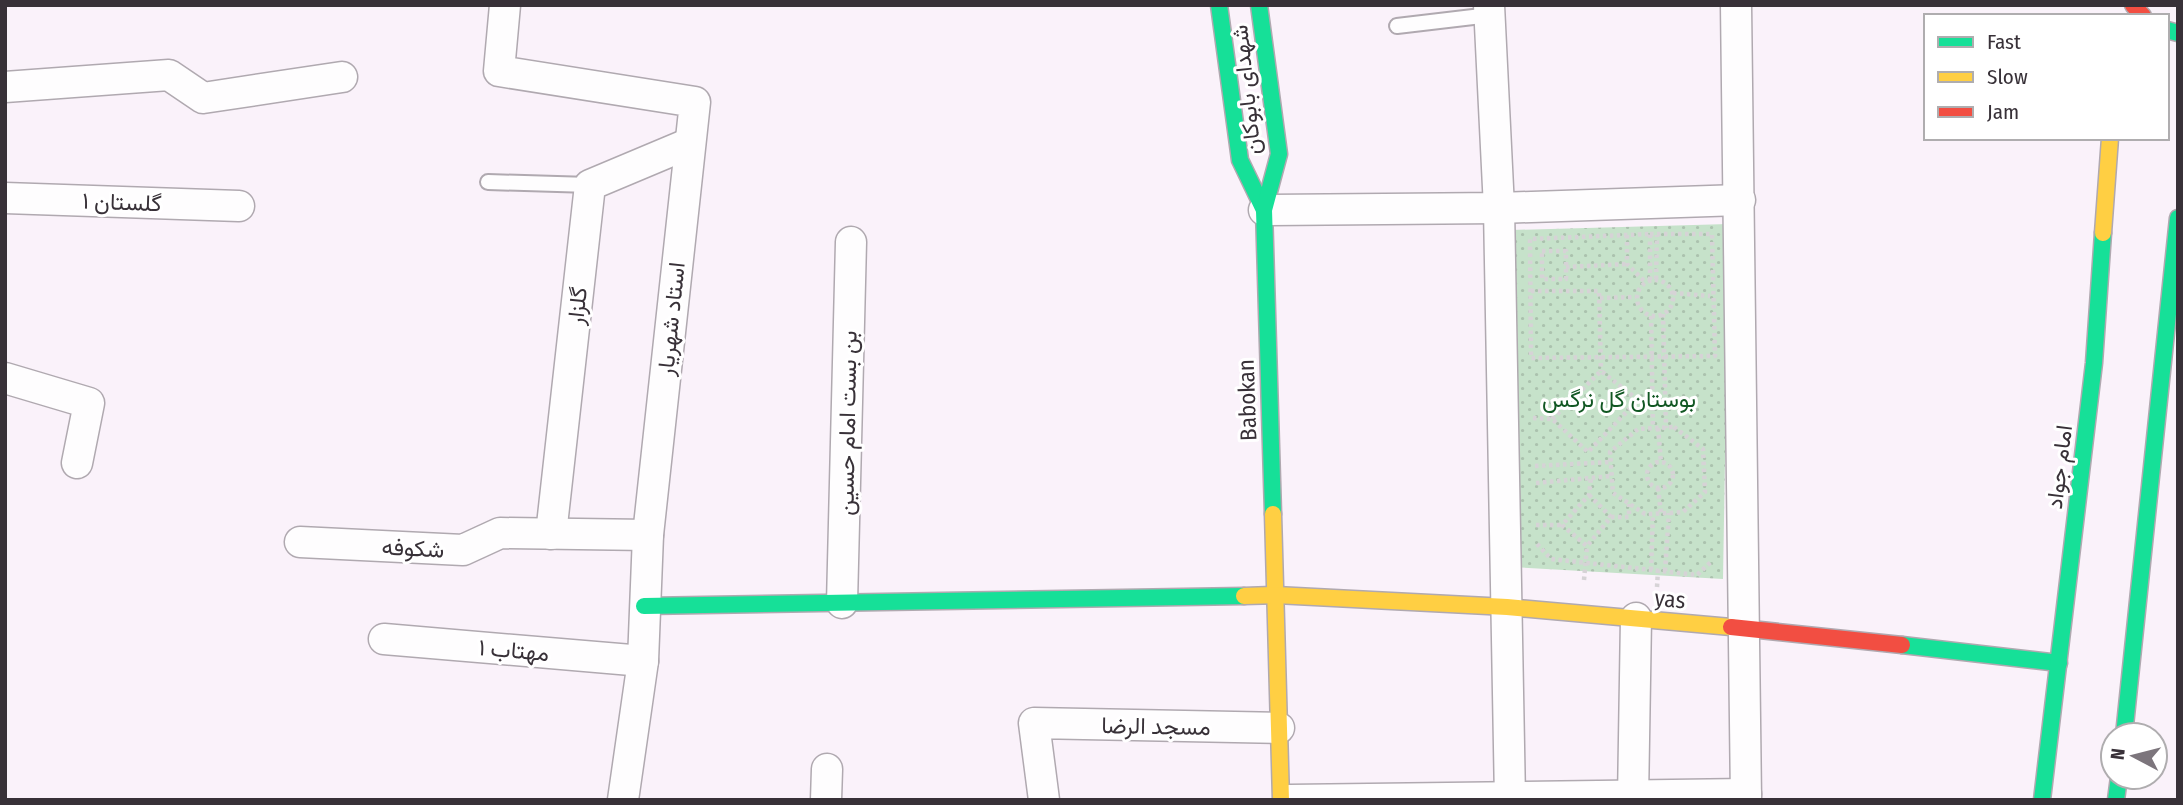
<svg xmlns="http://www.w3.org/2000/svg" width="2183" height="805" viewBox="0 0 2183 805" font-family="'Fira Sans Condensed',Vazirmatn,sans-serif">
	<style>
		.park { fill: url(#park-dots) }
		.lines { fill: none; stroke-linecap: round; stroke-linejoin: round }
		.lane-casing { stroke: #b0a9b0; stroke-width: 18 }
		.street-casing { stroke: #b0a9b0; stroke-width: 33 }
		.fast-casing { stroke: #b0a9b0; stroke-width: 19 }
		.slow-casing { stroke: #b0a9b0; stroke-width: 19 }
		.jam-casing { stroke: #b0a9b0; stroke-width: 19 }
		.path { stroke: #d6d3d6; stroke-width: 4.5; stroke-dasharray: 3.5 3.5; stroke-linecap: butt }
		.lane { stroke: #fefdfe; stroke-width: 14 }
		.street { stroke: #fefdfe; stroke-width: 30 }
		.fast { stroke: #16e098; stroke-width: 16 }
		.slow { stroke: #ffcf43; stroke-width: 16 }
		.jam { stroke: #f24e42; stroke-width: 16 }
		.labels { text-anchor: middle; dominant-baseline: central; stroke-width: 6; stroke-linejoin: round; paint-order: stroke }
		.street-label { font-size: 23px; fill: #383138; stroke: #fff }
		.park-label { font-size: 23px; fill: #115723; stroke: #fff }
	</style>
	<defs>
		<pattern id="park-dots" width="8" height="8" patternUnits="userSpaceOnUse" patternTransform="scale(1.75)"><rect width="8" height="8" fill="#c6e2ca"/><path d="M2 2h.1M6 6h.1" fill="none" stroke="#abc2ae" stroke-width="1.8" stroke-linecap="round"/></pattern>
	</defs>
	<rect width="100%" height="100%" fill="#faf2fa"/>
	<polygon class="park" points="1729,224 1723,579 1511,567 1512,230"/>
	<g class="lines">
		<defs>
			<g id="lane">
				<polyline points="1397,26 1490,15"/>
				<polyline points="488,182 590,185"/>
			</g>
			<g id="street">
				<polyline points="505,5 499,71 695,102 648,535 643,661 623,800"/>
				<polyline points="1489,5 1499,208 1510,800"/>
				<polyline points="1736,5 1746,800"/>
				<polyline points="5,87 169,75 203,98 342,77"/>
				<polyline points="5,198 239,206"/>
				<polyline points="1264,210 1499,208 1740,200"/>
				<polyline points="5,378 89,403 77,463"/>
				<polyline points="551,534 590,185 690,143"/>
				<polyline points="300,542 463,550 500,533 648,535"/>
				<polyline points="842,603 851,242"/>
				<polyline points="384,639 643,661"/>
				<polyline points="826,800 827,769"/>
				<polyline points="1044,800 1034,723 1279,728"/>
				<polyline points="1290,800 1746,794"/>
				<polyline points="1633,800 1636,618"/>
			</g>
			<g id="fast">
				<polyline points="1219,5 1240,160 1264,210"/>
				<polyline points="1259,5 1279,154 1264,210 1273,514"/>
				<polyline points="2167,30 2178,33"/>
				<polyline points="644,606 1244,596"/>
				<polyline points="1902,645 2059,663"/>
				<polyline points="2124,735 2178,218"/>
				<polyline points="2042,800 2094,363 2103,233"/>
				<polyline points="2116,800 2119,777"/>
			</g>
			<g id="slow">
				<polyline points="2103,233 2110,138"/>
				<polyline points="1273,514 1281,800"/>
				<polyline points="1244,596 1276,595 1507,607 1731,627"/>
			</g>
			<g id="jam">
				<polyline points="2133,5 2143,16"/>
				<polyline points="1731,627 1902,645"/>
			</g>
		</defs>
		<use href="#lane" class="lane-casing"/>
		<use href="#street" class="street-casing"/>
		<use href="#fast" class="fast-casing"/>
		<use href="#slow" class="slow-casing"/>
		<use href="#jam" class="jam-casing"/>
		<g class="path">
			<polygon points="1650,234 1712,234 1715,356 1531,358 1530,239"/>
			<polyline points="1627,235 1627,264 1645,282"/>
			<rect x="1542" y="251" width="24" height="28"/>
			<polyline points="1566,267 1627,264"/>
			<polyline points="1656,279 1657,235"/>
			<circle cx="1655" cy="298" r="18"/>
			<polyline points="1650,280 1650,234"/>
			<polyline points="1531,291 1599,291 1601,371"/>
			<polyline points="1673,293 1710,296"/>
			<polyline points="1600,298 1636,297"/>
			<polyline points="1663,314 1666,428"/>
			<polyline points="1651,316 1653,428"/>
			<polyline points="1638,400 1652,400"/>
			<polyline points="1533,418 1552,419 1588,452 1638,400 1601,371 1552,419"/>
			<polygon points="1674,427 1703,449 1705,492 1683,512 1653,514 1645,514 1613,493 1610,452 1638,429"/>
			<polyline points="1658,428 1661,462"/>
			<circle cx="1660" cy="475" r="13"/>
			<polyline points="1535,466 1611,462"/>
			<polyline points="1536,483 1612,476"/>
			<polyline points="1658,488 1661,513"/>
			<polyline points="1589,495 1611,517 1587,546 1562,525 1589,495 1591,478"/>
			<polyline points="1611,517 1629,517 1629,504"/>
			<polyline points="1536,525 1562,525"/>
			<polyline points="1537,544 1551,559 1697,575 1712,561"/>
			<polyline points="1651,570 1653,514"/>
			<polyline points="1665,571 1669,513"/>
			<polyline points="1584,580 1587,546"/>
			<polyline points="1657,587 1658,570"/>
		</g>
		<use href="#lane" class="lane"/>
		<use href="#street" class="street"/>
		<use href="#fast" class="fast"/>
		<use href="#slow" class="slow"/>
		<use href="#jam" class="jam"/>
	</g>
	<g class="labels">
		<g class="street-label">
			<text transform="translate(1246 90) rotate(-96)">شهدای بابوکان</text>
			<text transform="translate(122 202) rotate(2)">گلستان ۱</text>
			<text transform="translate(577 306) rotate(-84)">گلزار</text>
			<text transform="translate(671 319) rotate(-84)">استاد شهریار</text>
			<text transform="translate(1247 400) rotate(-92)">Babokan</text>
			<text transform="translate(847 423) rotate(-89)">بن بست امام حسین</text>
			<text transform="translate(2059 467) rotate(-83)">امام جواد</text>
			<text transform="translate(413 548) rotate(3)">شکوفه</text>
			<text transform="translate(1670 599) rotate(5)">yas</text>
			<text transform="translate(514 650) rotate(5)">مهتاب ۱</text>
			<text transform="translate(1156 726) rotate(1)">مسجد الرضا</text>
		</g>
		<g class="park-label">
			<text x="1619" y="399">بوستان گل نرگس</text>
		</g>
	</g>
	<rect width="2183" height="805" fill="none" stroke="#383138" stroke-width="14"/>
	<rect x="1924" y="14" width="245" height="126" fill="#ffffff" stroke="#afadaf" stroke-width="2"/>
	<rect x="1938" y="37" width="35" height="10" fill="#16e098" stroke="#afadaf" stroke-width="2"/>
	<text x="1987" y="49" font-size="21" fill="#383138">Fast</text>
	<rect x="1938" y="72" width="35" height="10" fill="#ffcf43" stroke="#afadaf" stroke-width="2"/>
	<text x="1987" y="84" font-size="21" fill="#383138">Slow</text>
	<rect x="1938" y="107" width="35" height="10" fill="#f24e42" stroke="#afadaf" stroke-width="2"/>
	<text x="1987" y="119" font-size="21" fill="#383138">Jam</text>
	<g transform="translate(2134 756) rotate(277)"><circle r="33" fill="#ffffff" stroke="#afadaf" stroke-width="2"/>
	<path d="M0-5L12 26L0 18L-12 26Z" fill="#7c757c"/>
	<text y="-10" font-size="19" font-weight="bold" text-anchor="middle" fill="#383138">N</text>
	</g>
</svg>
